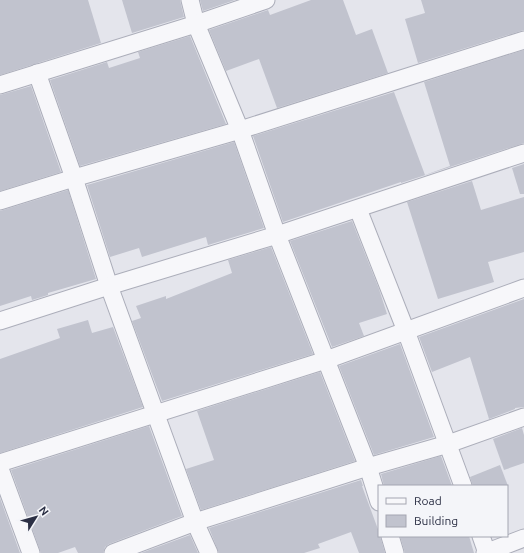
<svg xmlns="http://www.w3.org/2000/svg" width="524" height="553" viewBox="0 0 524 553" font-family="Ubuntu,sans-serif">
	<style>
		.building { fill: #c1c3ce }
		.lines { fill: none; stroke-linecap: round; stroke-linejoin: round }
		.street-casing { stroke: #acaeba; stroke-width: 19 }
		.street { stroke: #f7f7fa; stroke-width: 17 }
	</style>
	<rect width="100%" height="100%" fill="#e4e5ec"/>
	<g class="building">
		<polygon points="0,0 88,0 101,43 0,75"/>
		<polygon points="122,0 180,0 184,17 132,33"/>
		<polygon points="200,0 235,0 203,11"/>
		<polygon points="311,0 343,0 356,35 372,29 388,73 277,108 259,59 226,71 209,30 268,10 270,15"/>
		<polygon points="421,0 524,0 524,30 418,63 405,19 425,13"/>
		<polygon points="190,36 226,124 80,166 50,80 107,62 109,68 140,58 138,52"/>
		<polygon points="524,50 524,143 401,183 401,182 283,222 253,136 394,92 425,175 450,166 424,82"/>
		<polygon points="31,86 61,172 0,191 0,95"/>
		<polygon points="234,142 264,228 208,245 206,237 142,257 139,248 110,257 87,185"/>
		<polygon points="524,164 524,194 520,194 512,168"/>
		<polygon points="472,181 481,210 524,197 524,252 488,262 494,282 438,299 407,202"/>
		<polygon points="68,190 96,279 48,293 48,295 32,300 31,296 0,306 0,211"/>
		<polygon points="352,221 379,289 387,314 359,323 364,336 332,347 290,241"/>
		<polygon points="271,247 313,354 162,401 132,321 141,318 136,306 166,296 166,299 232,273 228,260"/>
		<polygon points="524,299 524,407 515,408 515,409 489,419 470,357 432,372 419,337"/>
		<polygon points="88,320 92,333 113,327 143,407 0,453 0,359 60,338 57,329"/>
		<polygon points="400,344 434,437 374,455 339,366"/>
		<polygon points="320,372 355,461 201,510 186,469 214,460 197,411"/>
		<polygon points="149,426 182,516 109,544 105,547 103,553 78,553 75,547 58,553 41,553 11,470"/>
		<polygon points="522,428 524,435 524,463 504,470 493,439"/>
		<polygon points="441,456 452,486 384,486 381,474"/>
		<polygon points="500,465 508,486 473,486 470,477"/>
		<polygon points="361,480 363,486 362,486 379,532 379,536 380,536 385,553 359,553 351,532 318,544 320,548 304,553 219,553 209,528"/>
		<polygon points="0,498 20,553 0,553"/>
		<polygon points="190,535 198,553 141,553"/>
		<polygon points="400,536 469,536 474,553 405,553"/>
	</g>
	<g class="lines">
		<defs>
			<g id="street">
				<polyline points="190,0 196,24 240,130 277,235 368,467 379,502"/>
				<polyline points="37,73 74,178 109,286 195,522 209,553"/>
				<polyline points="0,85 196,24 266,0"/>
				<polyline points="0,201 74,178 240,130 524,40"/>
				<polyline points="358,209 406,331 463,486"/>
				<polyline points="0,321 109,286 277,235 524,153"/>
				<polyline points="0,463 326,360 524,288"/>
				<polyline points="0,469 31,553"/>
				<polyline points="390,536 395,553"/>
				<polyline points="481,536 487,553"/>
				<polyline points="113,553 195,522 368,467 448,444 524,417"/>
				<polyline points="485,553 524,538"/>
			</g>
		</defs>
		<use href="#street" class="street-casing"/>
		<use href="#street" class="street"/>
	</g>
	<rect x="378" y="485" width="130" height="52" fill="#f4f5f9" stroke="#a4a6b1"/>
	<rect x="386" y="498" width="20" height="6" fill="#f7f7fa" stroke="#a4a6b1"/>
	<text x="414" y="505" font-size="12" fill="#2b2f44">Road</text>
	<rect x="386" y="515" width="20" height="12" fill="#c1c3ce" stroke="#a4a6b1"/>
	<text x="414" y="525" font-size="12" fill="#2b2f44">Building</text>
	<g transform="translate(36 517) rotate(53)" stroke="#f4f5f9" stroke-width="3" paint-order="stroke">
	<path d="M0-3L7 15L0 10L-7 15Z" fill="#2b2f44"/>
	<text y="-6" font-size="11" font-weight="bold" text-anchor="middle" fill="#2b2f44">N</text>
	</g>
</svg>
